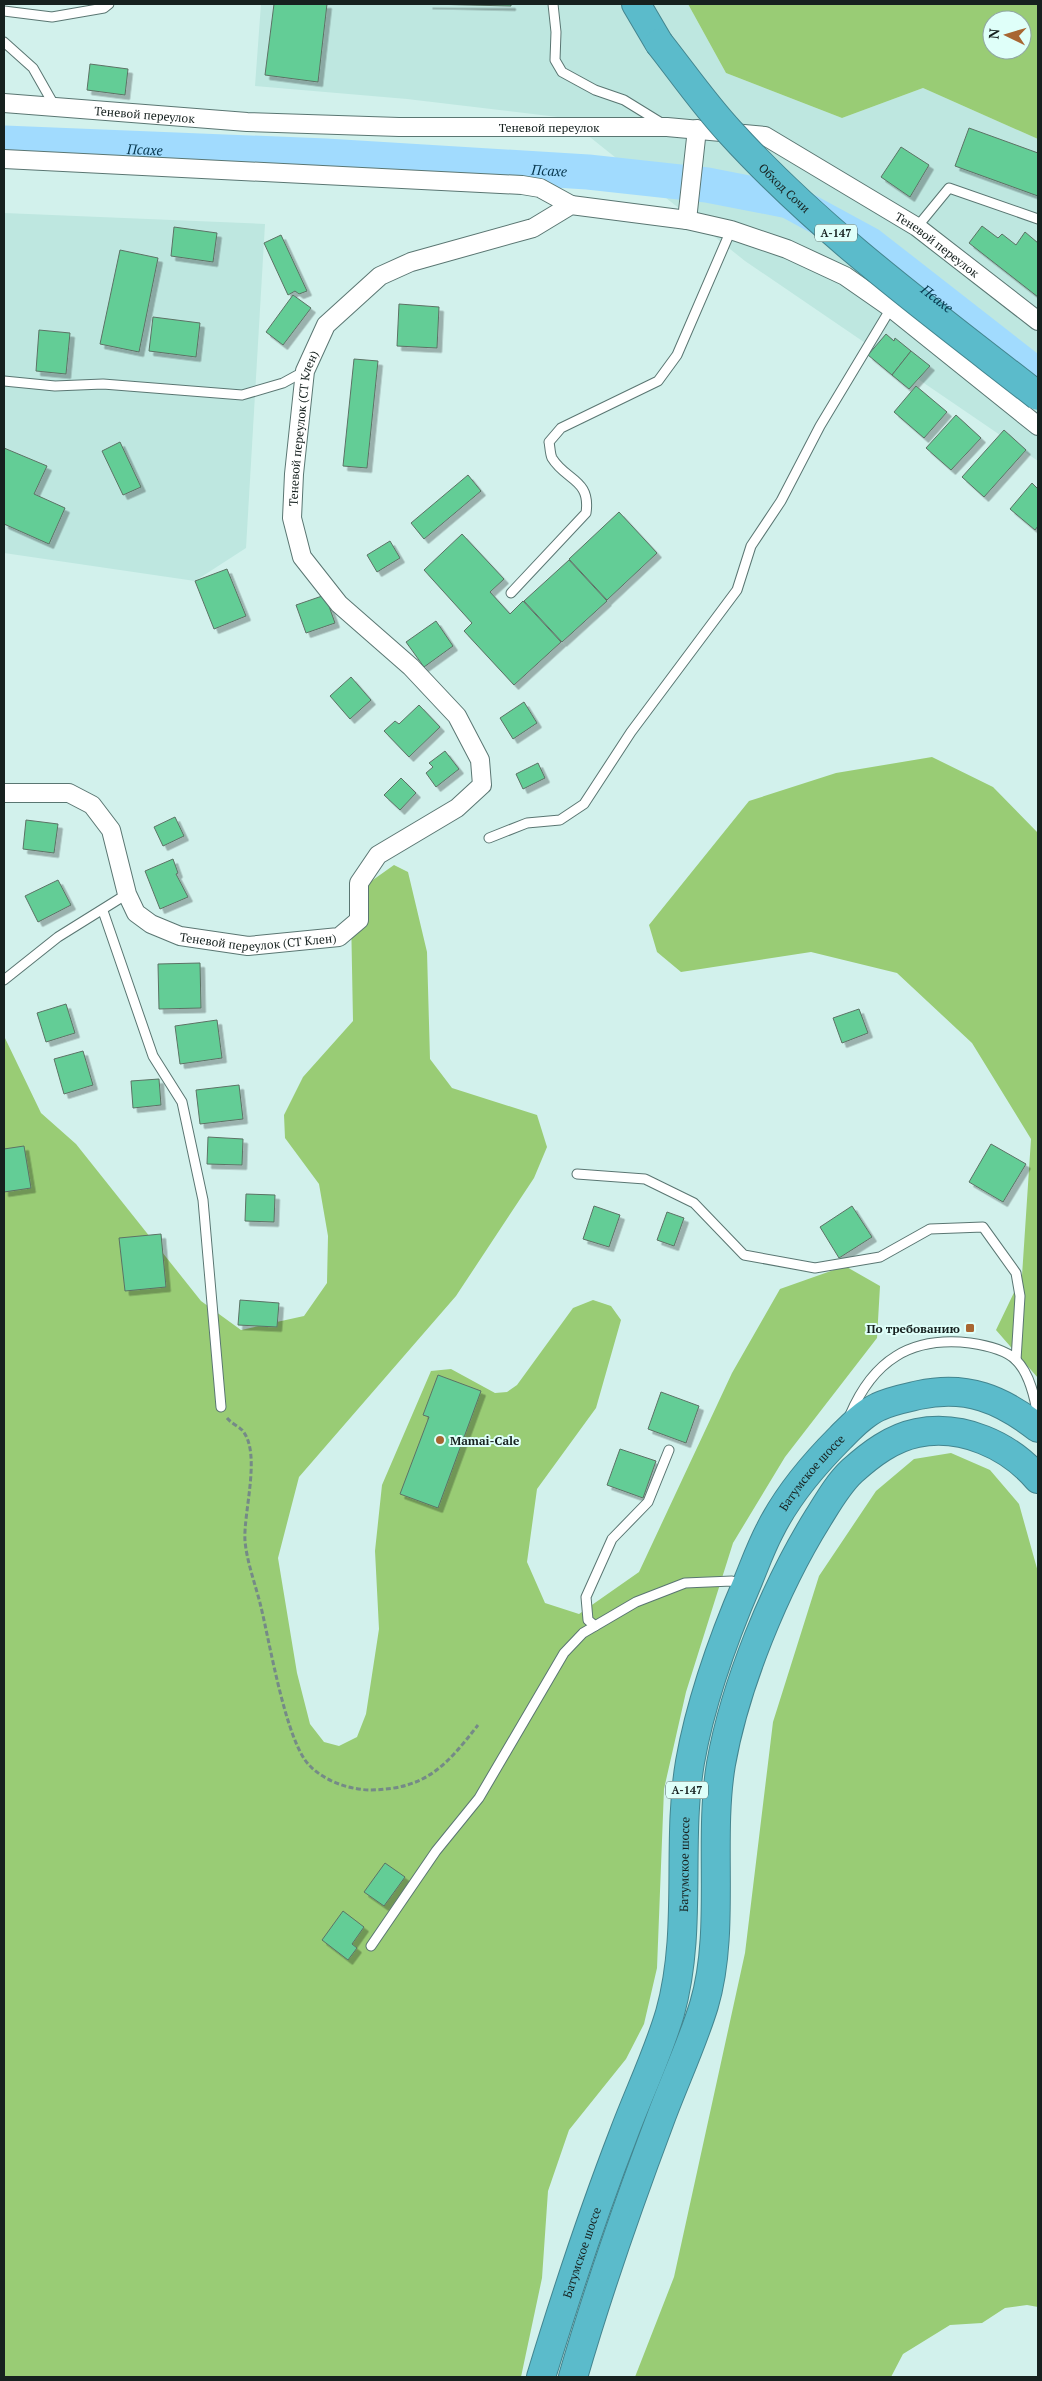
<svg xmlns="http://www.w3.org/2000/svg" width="1042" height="2381" viewBox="0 0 1042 2381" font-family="'PT Serif',serif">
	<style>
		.built { fill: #bee7e0 }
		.forest { fill: #99cc75; fill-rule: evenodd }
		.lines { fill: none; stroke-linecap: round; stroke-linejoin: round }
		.river { stroke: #a1dbfe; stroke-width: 35 }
		.building { fill: #63cd96; stroke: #5c7265; filter: url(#shadow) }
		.lane-casing { stroke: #5a7672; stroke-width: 11 }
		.street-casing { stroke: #5a7672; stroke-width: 20 }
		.highway-casing { stroke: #43858f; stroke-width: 30 }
		.path { stroke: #758a87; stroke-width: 3; stroke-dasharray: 5 2.5; stroke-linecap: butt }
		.lane { stroke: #fff; stroke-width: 9 }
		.street { stroke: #fff; stroke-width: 18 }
		.highway { stroke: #5bbbcb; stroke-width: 28 }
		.highway-bridge-casing { stroke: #43858f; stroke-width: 30; stroke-linecap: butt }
		.highway-bridge { stroke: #5bbbcb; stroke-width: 28 }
		.poi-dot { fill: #a86632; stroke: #dffff9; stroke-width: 2 }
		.labels { text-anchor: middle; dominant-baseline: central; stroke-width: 4; stroke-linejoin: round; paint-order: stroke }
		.shield { fill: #dffff9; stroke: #526460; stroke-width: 1 }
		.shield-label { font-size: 11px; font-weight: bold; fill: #16211f }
		.street-label { font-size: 12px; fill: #16211f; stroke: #dffff9 }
		.poi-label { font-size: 12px; font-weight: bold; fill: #16211f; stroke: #dffff9; text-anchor: end }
		.water-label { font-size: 14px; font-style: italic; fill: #06364d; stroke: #dffff9 }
	</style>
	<defs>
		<filter id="shadow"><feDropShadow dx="4.5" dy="4.5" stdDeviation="0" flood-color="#0004"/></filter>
	</defs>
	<rect width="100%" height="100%" fill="#d2f1ec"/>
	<g class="built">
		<polygon points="261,4 688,4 726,73 842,118 923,88 1038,139 1038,461 745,261 566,118 407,99 255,86"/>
		<polygon points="4,213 265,224 246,548 195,581 4,553"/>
	</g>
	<g class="forest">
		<path d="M688,4H1038V139L923,88L842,118L726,73ZM992,20H1022V50H992Z"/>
		<polygon points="932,757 993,787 1038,833 1038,1378 996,1330 1022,1276 1031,1139 972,1043 897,973 811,952 681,972 657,952 649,925 749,801 836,773"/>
		<polygon points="394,865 408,872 427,952 430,1059 452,1088 537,1115 547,1147 534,1178 456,1296 299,1477 278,1558 297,1673 310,1724 324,1742 339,1746 357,1737 366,1714 379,1629 375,1551 382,1485 431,1371 451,1369 495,1393 507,1392 517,1385 573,1308 593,1300 611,1306 621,1320 596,1408 537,1489 527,1562 545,1603 579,1614 639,1572 732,1373 780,1289 845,1266 880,1286 877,1338 785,1457 733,1543 686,1692 664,1789 657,1968 644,2024 626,2059 569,2130 548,2191 542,2278 521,2377 4,2377 4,1036 41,1113 76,1144 201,1301 241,1330 304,1316 327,1283 328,1236 319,1184 285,1138 284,1115 303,1077 353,1021 351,914 370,882"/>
		<polygon points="951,1453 990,1470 1019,1504 1038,1572 1038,2307 1027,2305 1005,2308 982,2323 950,2325 903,2354 891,2377 635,2377 674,2277 745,1953 773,1722 819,1576 876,1491 914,1459"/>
	</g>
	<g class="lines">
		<path class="river" id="s1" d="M4,143L326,156L588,172L707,185L789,201L870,245L1038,376"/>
	</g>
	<g class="building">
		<polygon points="274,4 327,4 318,82 265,75"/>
		<polygon points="428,4 511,4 511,6"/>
		<polygon points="90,64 128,69 125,95 87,90"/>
		<polygon points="969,128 1038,153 1038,196 955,166"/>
		<polygon points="901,147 929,165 910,197 881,177"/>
		<polygon points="982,226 998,238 1002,234 1016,245 1025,232 1038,243 1038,297 969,243"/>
		<polygon points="174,227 217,233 213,262 171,256"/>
		<polygon points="281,235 307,291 299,294 295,291 288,295 264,243"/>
		<polygon points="120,250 158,258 139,352 100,344"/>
		<polygon points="293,295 311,308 283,345 266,332"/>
		<polygon points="399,304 439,307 437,348 397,346"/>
		<polygon points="153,317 200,323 196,357 149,351"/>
		<polygon points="39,330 70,333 66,374 36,371"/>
		<polygon points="886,334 894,341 895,338 911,351 892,375 868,355"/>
		<polygon points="911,351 930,366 909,389 892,375"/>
		<polygon points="354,359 378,361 367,468 343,466"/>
		<polygon points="916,386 947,412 924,438 894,412"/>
		<polygon points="956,415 981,438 951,470 926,448"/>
		<polygon points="1004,430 1026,450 984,497 962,477"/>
		<polygon points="120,442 141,487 123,495 102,451"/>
		<polygon points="4,448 47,466 34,494 65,508 49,544 4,524"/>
		<polygon points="468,475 481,491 424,539 411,523"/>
		<polygon points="1032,483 1038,489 1038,526 1035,530 1010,509"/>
		<polygon points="619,512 657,553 607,600 569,559"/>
		<polygon points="462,534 504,579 490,592 510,614 523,601 561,642 514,685 464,631 472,623 424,570"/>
		<polygon points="390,541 400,558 377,572 367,555"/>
		<polygon points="569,560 607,601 562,642 524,601"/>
		<polygon points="227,569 246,616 214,629 195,581"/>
		<polygon points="325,595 335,623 306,633 296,605"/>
		<polygon points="436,621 453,646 424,667 406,642"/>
		<polygon points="351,677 371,700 350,719 330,696"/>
		<polygon points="524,702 537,723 513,739 500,718"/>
		<polygon points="419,705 440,727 409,757 384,731 395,721 399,724"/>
		<polygon points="445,751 459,769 436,787 426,773 433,767 429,763"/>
		<polygon points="538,763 545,778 523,789 516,774"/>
		<polygon points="401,778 416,793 400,810 384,795"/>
		<polygon points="175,817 184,836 163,846 154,827"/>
		<polygon points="26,820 58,824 54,853 23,849"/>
		<polygon points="173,859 178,873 176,874 188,897 160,909 145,871"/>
		<polygon points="58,880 71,905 38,922 25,896"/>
		<polygon points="200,963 201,1008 159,1009 158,964"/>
		<polygon points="66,1004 75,1033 46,1042 37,1013"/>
		<polygon points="859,1009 868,1033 842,1043 833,1018"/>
		<polygon points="217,1020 222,1058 180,1064 175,1026"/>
		<polygon points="83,1051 93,1085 64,1094 54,1059"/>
		<polygon points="159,1079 161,1105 133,1108 131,1081"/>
		<polygon points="239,1085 243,1119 200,1124 196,1090"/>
		<polygon points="208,1137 243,1139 242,1165 207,1164"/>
		<polygon points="991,1144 1026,1164 1003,1202 969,1182"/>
		<polygon points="24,1146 31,1188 4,1192 4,1149"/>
		<polygon points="246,1194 275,1195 274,1222 245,1221"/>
		<polygon points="594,1206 620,1215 609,1247 583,1239"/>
		<polygon points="852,1206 872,1237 839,1258 820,1227"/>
		<polygon points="667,1212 684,1218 674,1246 657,1240"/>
		<polygon points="161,1234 166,1287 125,1291 119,1238"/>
		<polygon points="240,1300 279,1303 277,1327 238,1325"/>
		<polygon points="438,1375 481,1391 438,1508 400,1494 429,1417 423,1415"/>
		<polygon points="661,1392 699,1406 686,1443 648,1429"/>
		<polygon points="620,1449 656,1461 643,1498 607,1485"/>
		<polygon points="385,1863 405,1877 384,1906 364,1892"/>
		<polygon points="343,1911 364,1927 352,1944 357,1948 348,1960 322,1940"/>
	</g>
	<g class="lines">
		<defs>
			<g id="lane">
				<polyline points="553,4 556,32 555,60 562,72 595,90 624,100 663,124"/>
				<polyline points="4,11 52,17 104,8 109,4"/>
				<polyline points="4,42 33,68 54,105"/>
				<polyline points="917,227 949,188 1038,219"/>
				<polyline points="4,381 55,386 103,384 242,395 283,383 305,371"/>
				<path d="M511,593L586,513C591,479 566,481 552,458C550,454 550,446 549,442L561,428L658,381L677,355L731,230"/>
				<polyline points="489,838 527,823 560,820 584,804 631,732 737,590 751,546 781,501 820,426 891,308"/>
				<polyline points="103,911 153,1056 182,1102 203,1200 221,1407"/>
				<polyline points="4,980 58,937 127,894"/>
				<polyline points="577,1174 645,1179 694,1203 744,1255 815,1268 880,1257 930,1229 983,1227 1016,1273 1020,1296 1016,1360"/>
				<path d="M850,1415C873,1361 910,1336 970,1343C984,1345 1006,1350 1016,1360C1030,1374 1035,1398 1038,1417"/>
				<polyline points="595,1626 588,1620 586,1597 612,1539 648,1502 669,1450"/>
				<polyline points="371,1946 436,1851 479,1798 564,1653 583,1633 595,1626 636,1602 685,1583 732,1581 743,1586"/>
			</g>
			<g id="street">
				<path id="s2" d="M4,103L247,122L399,127H667L765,136L917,227L1038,321"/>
				<polyline points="4,159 522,185 540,188 571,205"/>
				<polyline points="687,220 697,129"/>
				<path id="s3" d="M4,793H69L92,805L111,830L127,894L136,913L151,924L180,936L248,946L339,937L359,920V883L378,855L457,808L482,785L480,760L457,716L411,667L339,604L302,557L292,518L294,474L305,371L326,325L380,276L411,262L533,228L571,205L687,220L731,230L787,249L845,276L891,308L1038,426"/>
			</g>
			<g id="highway">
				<polyline points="636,4 659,43"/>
				<path id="s4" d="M541,2377C566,2295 593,2213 624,2133C639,2093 658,2054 670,2013C693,1930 676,1845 690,1762C701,1700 723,1639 748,1581C755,1564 761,1547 770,1530C787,1496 813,1465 840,1438C851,1427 863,1414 878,1407C890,1401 906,1398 919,1395C967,1385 1001,1399 1038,1428"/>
				<path d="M573,2377C598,2291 628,2205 660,2120C674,2082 692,2044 704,2005C726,1931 708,1841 721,1764C735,1685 775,1587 818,1518C828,1502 838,1484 852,1471C871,1454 892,1438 917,1433C962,1424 1009,1445 1038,1479"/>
			</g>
		</defs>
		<use href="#lane" class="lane-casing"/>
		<use href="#street" class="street-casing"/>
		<use href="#highway" class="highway-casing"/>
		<path class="path" d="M227,1418C231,1423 238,1426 242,1430C262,1452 243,1513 245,1541C247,1563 256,1586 261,1607C270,1644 286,1741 309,1765C324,1781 350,1790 371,1790C426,1789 446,1766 478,1725"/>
		<use href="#lane" class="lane"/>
		<use href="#street" class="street"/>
		<use href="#highway" class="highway"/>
		<defs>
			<g id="highway-bridge">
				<path id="s5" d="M659,43C682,72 704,104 730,132C821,232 932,313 1038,396"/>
			</g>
		</defs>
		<use href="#highway-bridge" class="highway-bridge-casing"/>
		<use href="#highway-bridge" class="highway-bridge"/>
	</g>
	<g class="poi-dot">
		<rect x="965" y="1323" width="10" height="10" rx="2.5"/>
		<circle cx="440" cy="1440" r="5"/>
	</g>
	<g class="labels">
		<g class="shield">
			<rect x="815" y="224.5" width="42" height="17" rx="4"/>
			<rect x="666" y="1781.5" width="42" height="17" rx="4"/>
		</g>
		<g class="shield-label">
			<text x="836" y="233">А-147</text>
			<text x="687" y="1790">А-147</text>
		</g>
		<g class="street-label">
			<text stroke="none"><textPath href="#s2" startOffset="141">Теневой переулок</textPath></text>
			<text stroke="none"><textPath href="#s2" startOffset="546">Теневой переулок</textPath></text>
			<text stroke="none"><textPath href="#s5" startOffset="192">Обход Сочи</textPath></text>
			<text stroke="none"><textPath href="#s2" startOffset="966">Теневой переулок</textPath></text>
			<text stroke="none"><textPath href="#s3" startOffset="1071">Теневой переулок (СТ Клен)</textPath></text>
			<text stroke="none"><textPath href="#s3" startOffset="338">Теневой переулок (СТ Клен)</textPath></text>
			<text stroke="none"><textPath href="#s4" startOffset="956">Батумское шоссе</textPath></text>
			<text stroke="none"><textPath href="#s4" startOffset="536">Батумское шоссе</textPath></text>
			<text stroke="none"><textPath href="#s4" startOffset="131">Батумское шоссе</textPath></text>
		</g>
		<g class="poi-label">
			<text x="960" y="1328">По требованию</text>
			<text x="450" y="1440" text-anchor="start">Mamai-Cale</text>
		</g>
		<g class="water-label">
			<text stroke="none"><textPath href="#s1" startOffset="141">Псахе</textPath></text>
			<text stroke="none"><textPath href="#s1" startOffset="546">Псахе</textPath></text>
			<text stroke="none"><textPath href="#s1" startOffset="966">Псахе</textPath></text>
		</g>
	</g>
	<rect width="1042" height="2381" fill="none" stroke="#16211f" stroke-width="10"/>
	<g transform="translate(1007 35) rotate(275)"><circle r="24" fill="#dffff9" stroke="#8fa6a2"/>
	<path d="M0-4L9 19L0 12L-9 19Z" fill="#a86632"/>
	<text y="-8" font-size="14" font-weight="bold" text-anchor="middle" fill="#16211f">N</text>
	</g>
</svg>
